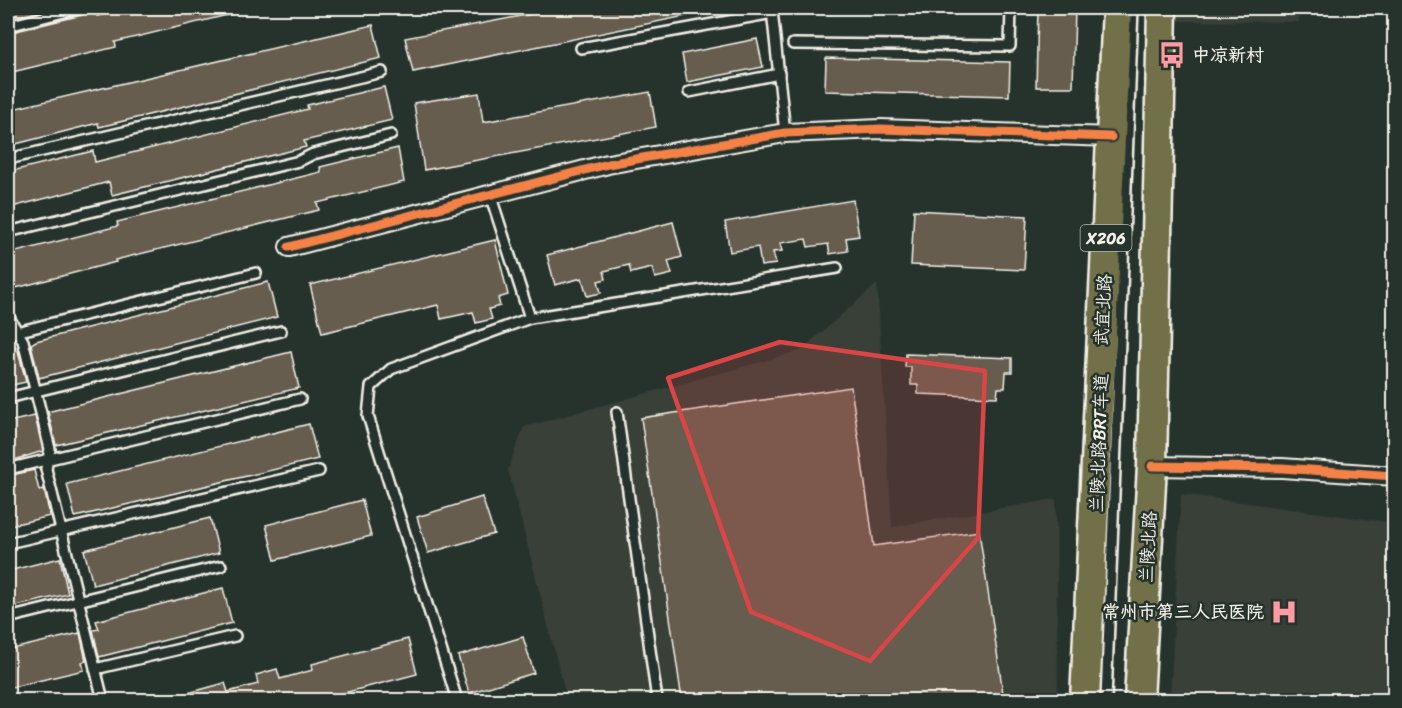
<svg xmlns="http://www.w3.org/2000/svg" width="1402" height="708" viewBox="0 0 1402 708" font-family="Sriracha,'LXGW WenKai TC',sans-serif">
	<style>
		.built { fill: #394037 }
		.building { fill: #665d4f; stroke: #f4f1e8; stroke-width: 1.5 }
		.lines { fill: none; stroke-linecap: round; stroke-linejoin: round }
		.service-casing { stroke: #f4f1e8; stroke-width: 14 }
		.minor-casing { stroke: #f4f1e8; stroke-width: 22 }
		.primary-casing { stroke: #f4f1e8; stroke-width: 33 }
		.service { stroke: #26332d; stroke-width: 9 }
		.minor { stroke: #26332d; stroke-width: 18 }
		.primary { stroke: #71704a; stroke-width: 28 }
		.cycleway-casing { stroke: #26332d; stroke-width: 13 }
		.cycleway { stroke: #f48246; stroke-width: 9 }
		.marked { fill: #da4645; fill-opacity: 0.2; stroke: #da4645; stroke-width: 4.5; stroke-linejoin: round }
		.labels { text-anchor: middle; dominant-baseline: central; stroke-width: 5; stroke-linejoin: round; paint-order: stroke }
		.shield { fill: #26332d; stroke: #b6b8b0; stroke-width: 1.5 }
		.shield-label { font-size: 16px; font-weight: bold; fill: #f4f1e8 }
		.poi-label { font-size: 18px; font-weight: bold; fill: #f4f1e8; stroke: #26332d; text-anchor: start }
		.street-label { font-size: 18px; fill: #f4f1e8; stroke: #26332d }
	</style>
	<rect width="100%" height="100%" fill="#26332d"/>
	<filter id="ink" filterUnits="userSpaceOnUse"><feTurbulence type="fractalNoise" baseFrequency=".0167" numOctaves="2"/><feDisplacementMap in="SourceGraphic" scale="12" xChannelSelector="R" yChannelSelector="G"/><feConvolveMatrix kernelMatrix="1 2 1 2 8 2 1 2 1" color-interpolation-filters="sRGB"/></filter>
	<g filter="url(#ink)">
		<g class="built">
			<polygon points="1177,8 1298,8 1299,22 1177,21"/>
			<polygon points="877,284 892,527 1056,499 1058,700 567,700 508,469 524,427 800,351"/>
			<polygon points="1181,494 1394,523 1394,700 1170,700"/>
		</g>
		<g class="building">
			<polygon points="8,8 54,8 8,19"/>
			<polygon points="87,8 96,8 97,16 132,8 235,8 236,13 115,42 116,47 8,73 8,33 82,15"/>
			<polygon points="563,8 694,8 695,14 413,72 405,38"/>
			<polygon points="1038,8 1075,8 1073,87 1036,87"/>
			<polygon points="373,25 381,58 99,127 98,123 8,146 8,110"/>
			<polygon points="757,39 763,67 687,82 682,54"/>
			<polygon points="826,58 1010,62 1009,96 825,91"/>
			<polygon points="384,87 392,120 304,141 306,147 112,195 109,182 8,208 8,172 93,151 95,162 308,109 307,105"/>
			<polygon points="650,92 656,127 424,170 414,103 479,93 483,122"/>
			<polygon points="398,148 404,182 317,203 319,210 115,260 116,262 8,290 8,254 118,226 117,222 321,172 320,167"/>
			<polygon points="853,200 859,236 846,238 848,251 830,254 828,244 808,247 806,239 780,243 782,251 773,252 776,264 761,266 758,247 730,252 725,222"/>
			<polygon points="914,210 1027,216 1024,270 911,265"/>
			<polygon points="673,222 682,257 668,261 672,274 655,278 652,268 631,273 629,265 604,271 606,279 598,281 601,293 587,296 582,278 555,285 547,255"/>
			<polygon points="495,240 508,295 498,298 500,306 489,309 492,319 476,323 473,312 441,319 438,305 322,333 310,285"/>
			<polygon points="268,282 277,317 39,378 31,344 36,341"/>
			<polygon points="17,347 26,382 8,386 8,349"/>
			<polygon points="291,352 299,388 56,445 48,412 51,411"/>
			<polygon points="906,354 1012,358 1012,372 1006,372 1005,388 998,388 997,397 918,394 918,385 911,385 911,367 905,367"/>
			<polygon points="851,387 874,546 979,531 1004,700 682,700 641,418"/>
			<polygon points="35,416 43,451 8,462 8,422"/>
			<polygon points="309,424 318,459 75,517 67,484"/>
			<polygon points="34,470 39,490 44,489 50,516 8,526 8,476"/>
			<polygon points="482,497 494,534 428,553 417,517"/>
			<polygon points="362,500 371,536 275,560 266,525"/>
			<polygon points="210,518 219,553 93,585 84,550"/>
			<polygon points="60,558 68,594 8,608 8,571"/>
			<polygon points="223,588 232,623 99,657 93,630 99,629 96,621"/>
			<polygon points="80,633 86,661 82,662 84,670 8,688 8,650"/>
			<polygon points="523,637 534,673 469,693 458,656"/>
			<polygon points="408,639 417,674 321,699 320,694 294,700 178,700 177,696 225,683 228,692 258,684 256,675 277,669 280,679 313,670 312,664"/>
		</g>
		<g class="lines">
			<defs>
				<g id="service">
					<polyline points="772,10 785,133"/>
					<polyline points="8,26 80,8"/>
					<polyline points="793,44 1010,46 1011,8"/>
					<polyline points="581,48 773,13"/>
					<polyline points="689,92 779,74"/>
					<polyline points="8,159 382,72"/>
					<polyline points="490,194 530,318"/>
					<polyline points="8,232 299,161 313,154 391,135"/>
					<polyline points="8,316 23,341 50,449 46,469 103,700"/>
					<polyline points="8,334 256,273"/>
					<polyline points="8,398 281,331"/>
					<polyline points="617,412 657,700"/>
					<polyline points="8,469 300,399"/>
					<polyline points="8,543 319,471"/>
					<polyline points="8,618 221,566"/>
					<polyline points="95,669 235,636"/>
					<polyline points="457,700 368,416 371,387 391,369 530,318 837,268"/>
					<polyline points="1106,700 1133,8"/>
				</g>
				<g id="minor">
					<polyline points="289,247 608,164 785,133 881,129 1111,137"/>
					<polyline points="1152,466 1282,468 1394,476"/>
				</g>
				<g id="primary">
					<polyline points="1085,700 1117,8"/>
					<polyline points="1139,700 1152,466 1162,8"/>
				</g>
			</defs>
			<use href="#service" class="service-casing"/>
			<use href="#minor" class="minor-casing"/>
			<use href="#primary" class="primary-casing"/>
			<use href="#service" class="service"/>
			<use href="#minor" class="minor"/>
			<use href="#primary" class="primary"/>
			<defs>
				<g id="cycleway">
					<polyline points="289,247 608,164 785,133 881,129 1111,137"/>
					<polyline points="1152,466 1282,468 1394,476"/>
				</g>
			</defs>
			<use href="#cycleway" class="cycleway-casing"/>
			<use href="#cycleway" class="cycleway"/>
		</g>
	</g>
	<path class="marked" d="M780,342L985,371L978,538L870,661L751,612L668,378Z"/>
	<defs>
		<symbol id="bus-bare" viewBox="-9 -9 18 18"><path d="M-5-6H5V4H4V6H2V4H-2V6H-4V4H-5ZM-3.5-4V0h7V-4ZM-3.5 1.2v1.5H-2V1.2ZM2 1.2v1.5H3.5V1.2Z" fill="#ff9aa2" stroke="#26332d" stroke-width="2.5" paint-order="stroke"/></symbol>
		<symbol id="hospital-bare" viewBox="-9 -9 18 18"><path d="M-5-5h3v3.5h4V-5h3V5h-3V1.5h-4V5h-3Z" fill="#ff9aa2" stroke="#26332d" stroke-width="2.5" paint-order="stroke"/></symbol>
	</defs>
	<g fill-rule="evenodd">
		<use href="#bus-bare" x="1153" y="36" width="38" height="38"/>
		<use href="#hospital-bare" x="1265" y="593" width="38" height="38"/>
	</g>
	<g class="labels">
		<rect class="shield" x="1080.5" y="225" width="51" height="26" rx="4.5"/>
		<g class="shield-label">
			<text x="1106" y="238">X206</text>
		</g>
		<g class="poi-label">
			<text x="1192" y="55">中凉新村</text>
			<text x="1264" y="612" text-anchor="end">常州市第三人民医院</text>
		</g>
		<g class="street-label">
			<text transform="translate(1103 310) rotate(-87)">武宜北路</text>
			<text transform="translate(1099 443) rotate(-88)">兰陵北路BRT车道</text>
			<text transform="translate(1148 547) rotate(-87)">兰陵北路</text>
		</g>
	</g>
	<rect width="1402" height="708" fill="none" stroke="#26332d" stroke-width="30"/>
	<rect x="15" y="15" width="1372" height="678" fill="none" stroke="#f4f1e8" stroke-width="2" filter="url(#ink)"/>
</svg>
